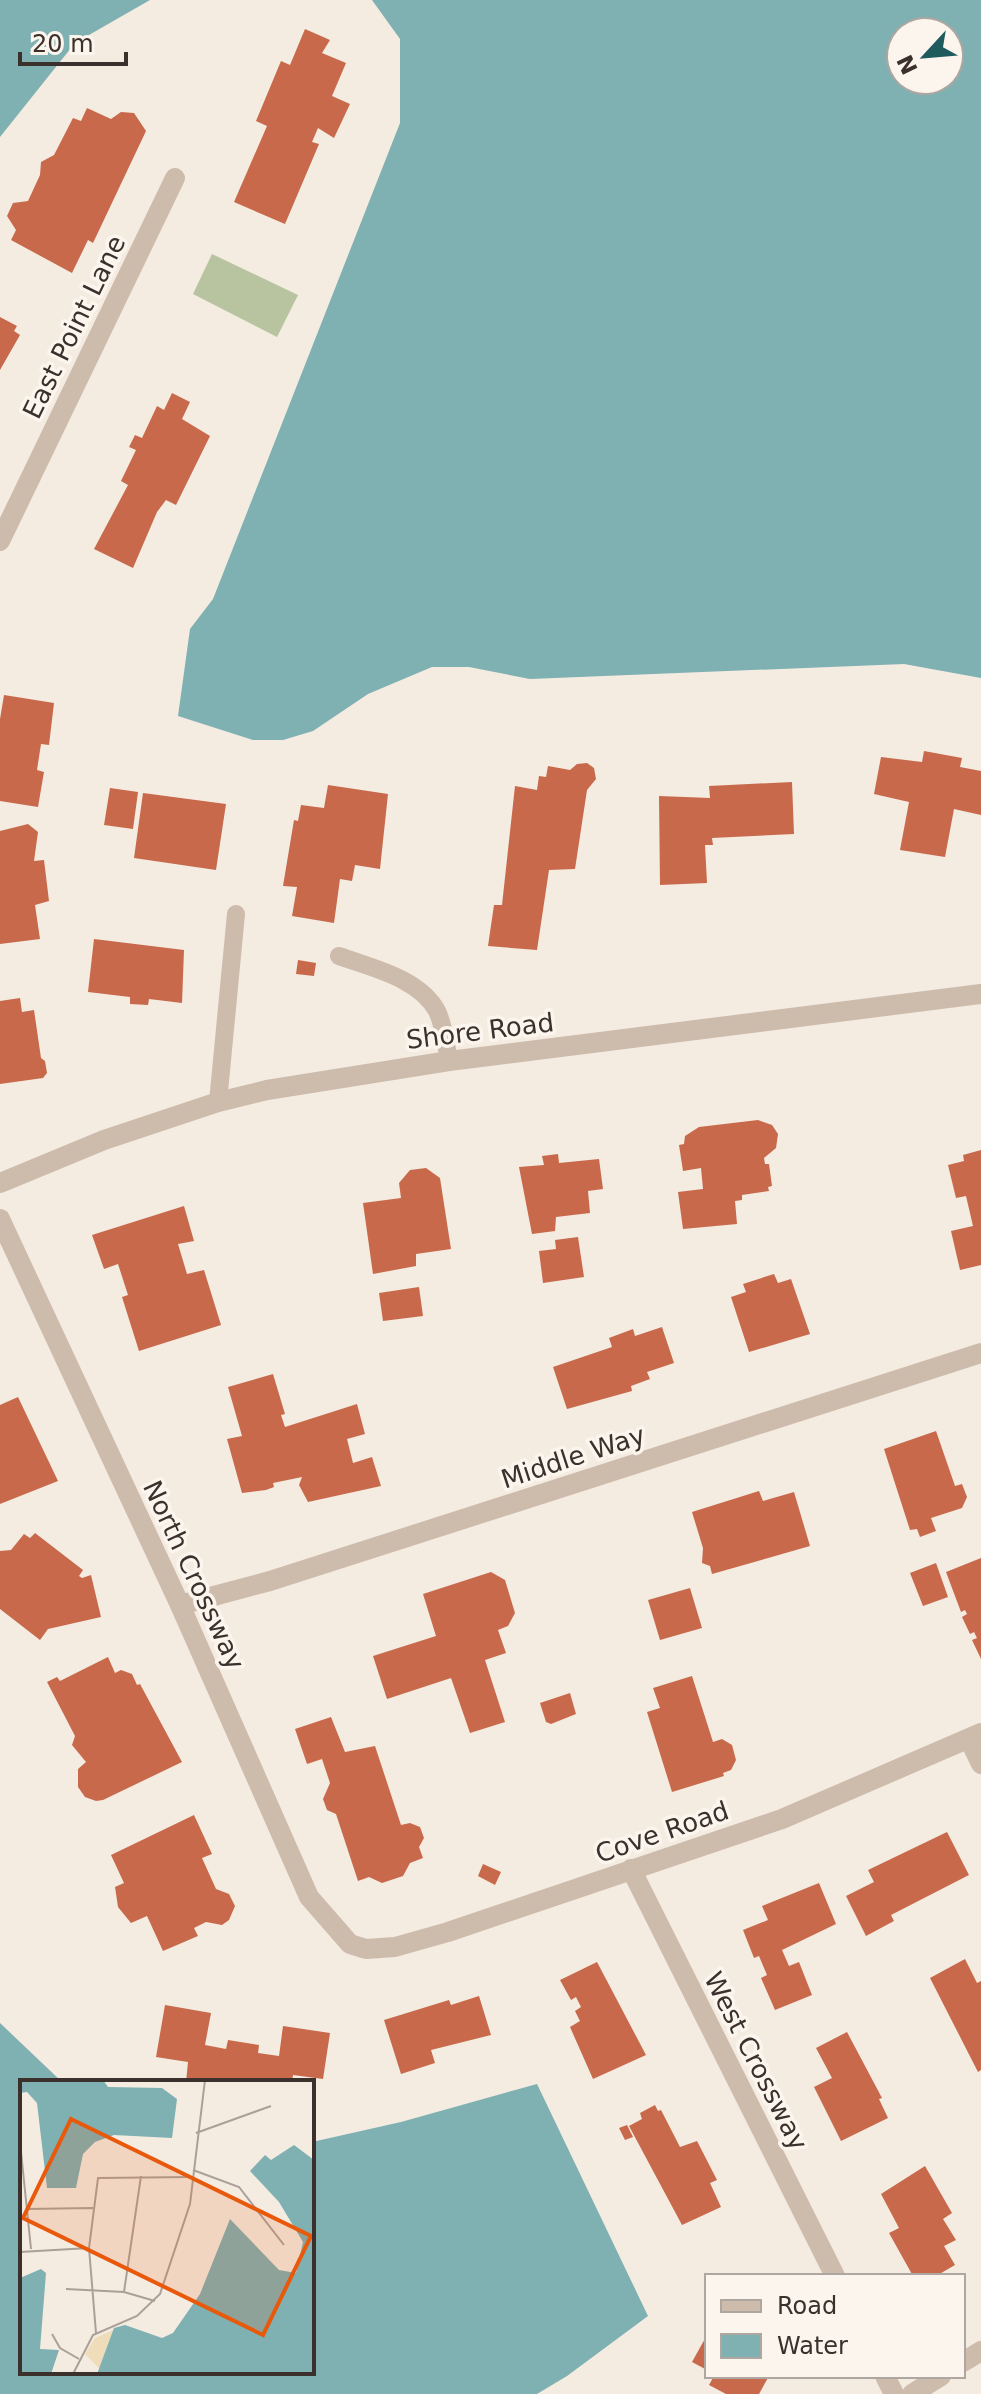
<svg xmlns="http://www.w3.org/2000/svg" width="981" height="2394" viewBox="0 0 981 2394" font-family="'DejaVu Sans',sans-serif">
	<style>
		.green { fill: #b8c4a0 }
		.water { fill: #7fb0b2; fill-rule: evenodd }
		.building { fill: #c8694b }
		.lines { fill: none; stroke-linecap: round; stroke-linejoin: round }
		.service { stroke: #cdbbac; stroke-width: 18 }
		.minor { stroke: #cdbbac; stroke-width: 20 }
		.labels { text-anchor: middle; dominant-baseline: central; stroke-width: 7; stroke-linejoin: round; paint-order: stroke }
		.street-label { font-size: 26px; fill: #3b302b; stroke: #fbf5ee }
		.inset-road { fill: none; stroke: #aaa098; stroke-width: 2 }
		.view { fill: #e8590c; fill-opacity: 0.15; stroke: #e8590c; stroke-width: 4 }
		.inset-edge { fill: none; stroke: #3b302b; stroke-width: 4 }
	</style>
	<rect width="100%" height="100%" fill="#f4ebe1"/>
	<polygon class="green" points="212,254 298,295 277,337 193,294"/>
	<g class="water">
		<polygon points="0,0 150,0 75,43 0,137"/>
		<path d="M372,0H981V678L904,664L530,679L469,667H432L368,694L313,731L283,740H253L178,716L190,629L213,599L400,123V39ZM949,32V80H901V32Z"/>
		<polygon points="0,2023 62,2082 22,2082 22,2372 312,2372 312,2142 401,2122 537,2084 648,2316 567,2376 537,2394 0,2394"/>
	</g>
	<g class="building">
		<polygon points="305,29 330,40 322,53 346,63 332,96 350,104 334,138 318,128 312,142 319,144 285,224 234,202 267,126 256,121 281,61 290,65"/>
		<polygon points="87,108 111,119 121,112 134,113 146,131 93,243 88,240 72,273 11,240 16,230 7,216 13,203 28,201 40,175 41,162 54,155 73,118 81,121"/>
		<polygon points="0,317 17,326 14,331 20,335 0,370"/>
		<polygon points="172,393 190,402 182,419 210,436 176,505 166,500 157,512 133,568 94,549 128,485 121,481 136,450 129,447 135,435 142,438 157,406 164,410"/>
		<polygon points="4,695 54,703 49,745 41,744 37,770 44,772 38,807 0,801 0,719"/>
		<polygon points="924,751 962,758 960,767 981,771 981,815 954,809 945,857 900,850 909,802 874,794 881,757 922,762"/>
		<polygon points="587,763 594,768 596,779 587,790 575,869 549,870 537,950 488,946 494,905 502,905 515,786 537,790 539,776 546,777 548,766 570,770 577,764"/>
		<polygon points="792,782 794,834 712,838 713,845 705,845 707,883 660,885 659,796 710,798 709,786"/>
		<polygon points="328,785 388,794 380,869 355,865 352,881 340,879 334,923 292,916 297,887 283,886 294,820 298,821 301,805 324,808"/>
		<polygon points="110,788 138,792 133,829 104,825"/>
		<polygon points="143,793 226,804 216,870 134,858"/>
		<polygon points="28,824 38,832 34,861 44,860 49,901 35,905 40,939 0,944 0,831"/>
		<polygon points="94,939 184,950 182,1003 149,999 148,1005 130,1004 130,997 88,992"/>
		<polygon points="298,960 316,963 314,976 296,974"/>
		<polygon points="20,998 22,1012 34,1010 41,1058 45,1061 47,1073 43,1078 0,1084 0,1001"/>
		<polygon points="758,1120 772,1125 778,1134 776,1148 764,1158 765,1164 769,1164 772,1186 768,1187 769,1191 742,1195 742,1200 735,1201 737,1224 683,1229 678,1192 703,1189 701,1168 683,1171 679,1145 684,1144 685,1136 699,1127"/>
		<polygon points="981,1150 981,1265 960,1270 951,1231 973,1226 966,1196 956,1198 948,1165 964,1161 963,1155"/>
		<polygon points="558,1154 559,1163 599,1159 603,1189 588,1191 590,1213 556,1217 555,1231 532,1234 519,1167 544,1165 542,1156"/>
		<polygon points="426,1168 440,1178 451,1249 416,1254 416,1266 373,1274 363,1203 401,1198 399,1183 410,1170"/>
		<polygon points="184,1206 194,1241 178,1244 187,1274 204,1270 221,1325 139,1351 122,1297 128,1295 118,1264 104,1269 92,1235"/>
		<polygon points="578,1237 584,1277 543,1283 539,1251 556,1249 555,1240"/>
		<polygon points="774,1274 778,1283 791,1279 810,1334 749,1352 731,1297 746,1292 743,1284"/>
		<polygon points="419,1287 423,1316 383,1321 379,1293"/>
		<polygon points="662,1327 674,1363 647,1372 650,1379 631,1386 632,1391 567,1409 553,1367 612,1347 609,1338 633,1329 635,1336"/>
		<polygon points="273,1374 285,1414 281,1415 285,1427 357,1404 365,1434 347,1439 353,1463 372,1457 381,1486 308,1502 299,1485 302,1477 273,1483 274,1487 266,1490 242,1493 227,1439 242,1436 228,1387"/>
		<polygon points="18,1397 58,1481 0,1504 0,1405"/>
		<polygon points="936,1431 955,1486 962,1484 967,1497 962,1508 931,1518 936,1531 920,1537 917,1529 910,1530 884,1449"/>
		<polygon points="759,1491 763,1501 794,1492 810,1546 712,1574 710,1566 702,1563 703,1548 692,1512"/>
		<polygon points="35,1533 83,1570 79,1576 82,1578 91,1575 101,1617 48,1629 40,1640 0,1609 0,1551 11,1550 24,1534 30,1538"/>
		<polygon points="981,1558 981,1659 972,1640 977,1638 974,1632 970,1634 962,1617 967,1614 965,1610 961,1612 946,1572"/>
		<polygon points="936,1563 948,1597 923,1606 910,1573"/>
		<polygon points="491,1572 505,1580 515,1613 508,1626 498,1630 506,1653 485,1660 505,1722 470,1733 451,1678 387,1699 373,1656 436,1636 423,1594"/>
		<polygon points="690,1588 702,1628 660,1640 648,1600"/>
		<polygon points="108,1657 115,1673 121,1670 132,1674 137,1685 140,1684 182,1762 103,1800 96,1801 85,1797 78,1787 78,1769 86,1762 72,1745 75,1736 47,1682 57,1677 60,1681"/>
		<polygon points="692,1676 713,1742 722,1739 732,1745 736,1760 731,1770 723,1773 724,1776 672,1792 647,1712 660,1708 653,1688"/>
		<polygon points="570,1693 576,1714 551,1724 546,1722 540,1703"/>
		<polygon points="331,1717 345,1752 375,1746 401,1825 410,1823 420,1827 424,1838 419,1847 423,1858 410,1863 403,1876 382,1883 369,1877 358,1881 336,1814 327,1810 323,1799 330,1783 322,1759 307,1764 295,1729"/>
		<polygon points="194,1815 212,1854 202,1858 216,1889 229,1894 235,1906 229,1920 222,1925 206,1922 194,1928 198,1936 163,1951 147,1916 131,1923 118,1907 115,1887 124,1883 111,1855"/>
		<polygon points="947,1832 969,1875 891,1915 894,1921 866,1936 846,1896 874,1882 868,1870"/>
		<polygon points="483,1864 501,1872 495,1885 478,1876"/>
		<polygon points="819,1883 836,1924 782,1950 789,1966 799,1962 812,1995 775,2010 761,1978 767,1975 759,1956 754,1958 743,1930 768,1920 762,1906"/>
		<polygon points="965,1959 977,1983 981,1981 981,2070 978,2072 930,1978"/>
		<polygon points="597,1962 646,2055 593,2079 570,2027 580,2021 575,2011 581,2007 576,1997 571,2000 560,1980"/>
		<polygon points="479,1996 491,2035 431,2050 435,2063 401,2074 384,2020 449,2000 451,2005"/>
		<polygon points="165,2005 211,2013 205,2045 226,2049 228,2040 259,2045 258,2053 279,2056 283,2026 330,2033 323,2079 293,2075 292,2082 186,2082 188,2062 156,2057"/>
		<polygon points="847,2032 882,2098 879,2099 888,2118 841,2141 814,2087 832,2078 816,2048"/>
		<polygon points="655,2105 658,2111 661,2110 680,2147 697,2141 717,2180 710,2183 721,2207 682,2225 629,2126 642,2119 640,2113"/>
		<polygon points="627,2125 633,2137 625,2140 619,2128"/>
		<polygon points="925,2166 952,2213 943,2219 956,2240 944,2246 955,2265 936,2276 913,2276 889,2233 899,2228 881,2194"/>
		<polygon points="707,2335 707,2370 692,2362"/>
		<polygon points="714,2376 769,2376 759,2394 726,2394 709,2385"/>
	</g>
	<g class="lines">
		<g class="service">
			<path d="M339,956C372,968 419,978 437,1011C444,1025 446,1045 449,1061"/>
			<polyline points="218,1102 236,914"/>
		</g>
		<g class="minor">
			<polyline points="0,541 175,178"/>
			<polyline points="0,1183 104,1140 218,1102 267,1090 449,1061 981,994"/>
			<polyline points="0,1219 180,1605 309,1897 350,1944 366,1949 395,1947 448,1932 782,1819 981,1733"/>
			<polyline points="180,1605 270,1581 981,1353"/>
			<polyline points="969,1739 981,1764"/>
			<polyline points="631,1869 835,2276"/>
			<polyline points="963,2362 981,2351"/>
			<polyline points="885,2376 894,2394"/>
			<polyline points="912,2394 941,2376"/>
		</g>
	</g>
	<g class="labels">
		<g class="street-label">
			<text transform="translate(74 327) rotate(-64)">East Point Lane</text>
			<text transform="translate(480 1031) rotate(-7)">Shore Road</text>
			<text transform="translate(573 1457) rotate(-18)">Middle Way</text>
			<text transform="translate(194 1575) rotate(65)">North Crossway</text>
			<text transform="translate(662 1832) rotate(-19)">Cove Road</text>
			<text transform="translate(756 2061) rotate(63)">West Crossway</text>
		</g>
	</g>
	<g transform="translate(20 2080)">
		<rect width="294" height="294" fill="#f4ebe1"/>
		<path d="M105,245L79,288L65,274L75,258Z" fill="#efdcb8"/>
		<path d="M0,0H83L88,7L142,8L157,19L152,58L94,55L75,62L63,74L56,108H27L17,23L7,12L0,13ZM274,65L294,80V294H77L94,248L105,245L142,258L153,253L180,214L210,139L259,190L276,193L283,162L259,122L230,91L245,75L251,80ZM21,189L26,193L20,269L39,270L31,294H0V198Z" fill="#7fb0b2"/>
		<path class="inset-road" d="M176,53L251,26M0,62L11,169M173,90L219,107L264,165M6,129L73,128M0,172L69,168M46,209L104,212L135,221M104,212L121,96M76,253L69,168L78,98L172,97M32,254L40,268L59,279M53,294L73,255L117,236L140,214L170,124L185,0"/>
		<path class="view" d="M51,39L291,156L243,255L3,138Z"/>
		<rect width="294" height="294" class="inset-edge"/>
	</g>
	<rect x="705" y="2274" width="260" height="104" fill="#fbf5ee" stroke="#aea6a0" stroke-width="2"/>
	<rect x="721" y="2300" width="40" height="12" fill="#cdbbac" stroke="#aea6a0" stroke-width="2"/>
	<text x="777" y="2314" font-size="24" fill="#3b302b">Road</text>
	<rect x="721" y="2334" width="40" height="24" fill="#7fb0b2" stroke="#aea6a0" stroke-width="2"/>
	<text x="777" y="2354" font-size="24" fill="#3b302b">Water</text>
	<g transform="translate(925 56) rotate(244)"><circle r="38" fill="#fbf5ee" stroke="#aea6a0" stroke-width="2"/>
	<path d="M0-6L14 30L0 20L-14 30Z" fill="#1f5a5e"/>
	<text y="-12" font-size="22" font-weight="bold" text-anchor="middle" fill="#3b302b">N</text>
	</g>
	<path d="M20 52v12h106v-12" fill="none" stroke="#3b302b" stroke-width="4"/>
	<text x="32" y="52" font-size="24" fill="#3b302b" stroke="#fbf5ee" stroke-width="6" paint-order="stroke">20 m</text>
</svg>
